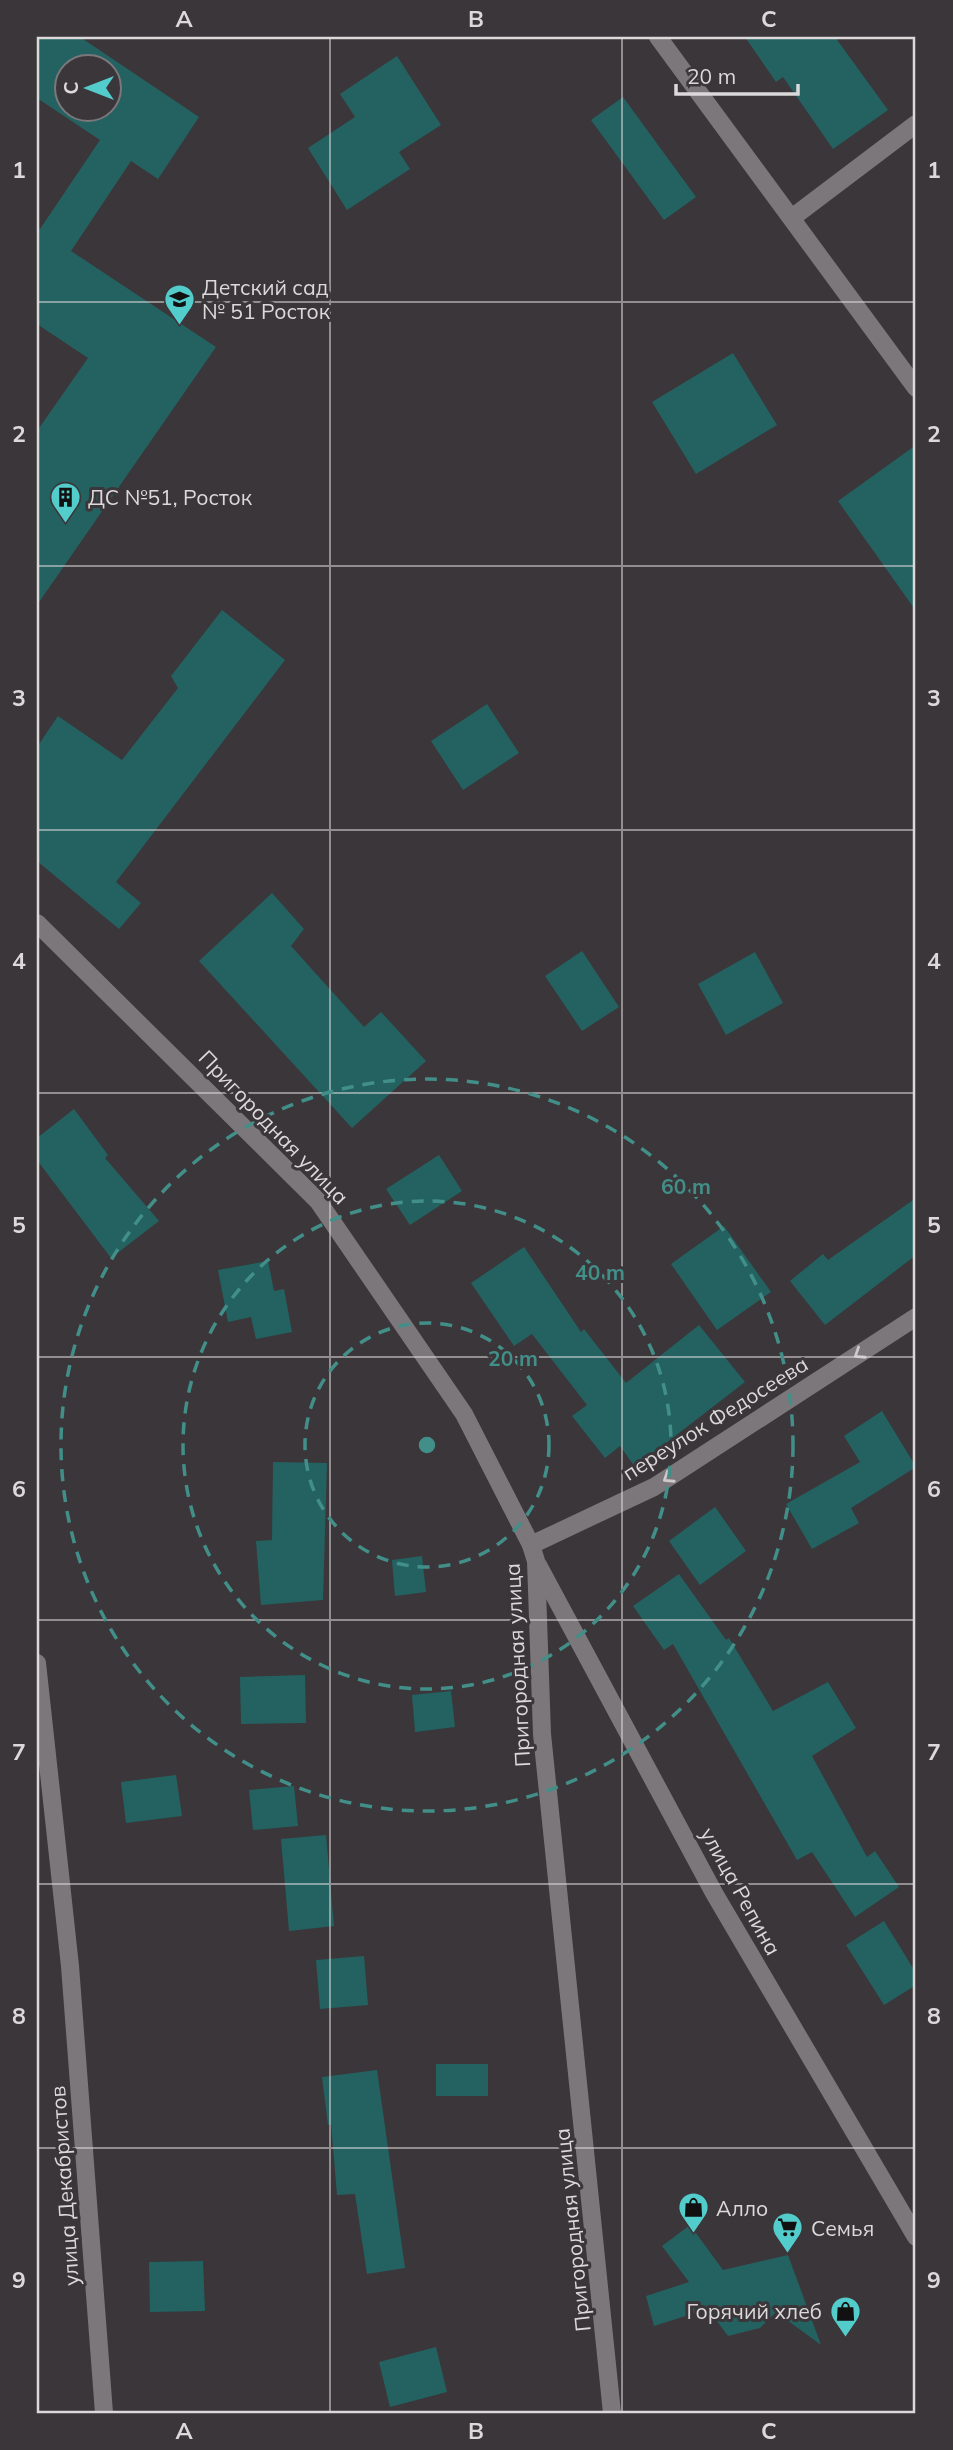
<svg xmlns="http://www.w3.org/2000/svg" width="953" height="2450" viewBox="0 0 953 2450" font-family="Mulish,sans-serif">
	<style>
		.building { fill: #236261; fill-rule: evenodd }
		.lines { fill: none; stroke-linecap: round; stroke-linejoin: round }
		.minor { stroke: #7c777a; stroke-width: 18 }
		.oneway { stroke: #cecacc }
		.grid { fill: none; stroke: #dcd9db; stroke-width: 2; stroke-opacity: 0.55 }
		.ring { fill: none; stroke: #428f89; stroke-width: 3.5; stroke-dasharray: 12 9 }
		.labels { text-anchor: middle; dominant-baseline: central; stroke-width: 6; stroke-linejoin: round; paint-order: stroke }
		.poi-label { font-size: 21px; fill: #dcd9db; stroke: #3b3639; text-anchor: start }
		.street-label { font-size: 21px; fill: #dcd9db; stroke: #3b3639 }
		.centre { fill: #428f89; stroke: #3b3639; stroke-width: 3.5 }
		.ring-label { font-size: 21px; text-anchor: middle; font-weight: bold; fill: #428f89; stroke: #3b3639; stroke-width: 6; stroke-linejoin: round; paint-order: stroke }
		.neatline { fill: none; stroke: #dcd9db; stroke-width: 2.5 }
		.grid-label { font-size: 23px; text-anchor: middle; font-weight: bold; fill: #dcd9db }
	</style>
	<rect width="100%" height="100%" fill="#3b3639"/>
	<g class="building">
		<path d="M37,37H80L199,117L158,179L131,161L71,251L216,347L37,605V431L88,358L37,324V227L40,229L100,140L37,98ZM66,66H108V108H66Z"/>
		<polygon points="745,37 835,37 888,110 833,149 783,77 776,82"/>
		<polygon points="397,56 441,125 399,152 410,169 347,210 308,148 355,117 340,94"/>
		<polygon points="623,97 696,197 664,220 591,120"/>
		<polygon points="733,353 777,425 696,474 652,402"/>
		<polygon points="916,445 916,611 838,501"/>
		<polygon points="222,610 285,660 116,882 141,903 119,929 37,861 37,747 58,716 122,760 178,688 171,676"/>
		<polygon points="487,704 519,753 463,790 431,741"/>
		<polygon points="272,893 304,929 291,946 364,1027 381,1012 426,1061 352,1128 199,961"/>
		<polygon points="582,951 619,1007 582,1031 545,976"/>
		<polygon points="755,952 783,1003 726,1035 698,984"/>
		<polygon points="74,1109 108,1155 105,1158 159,1221 111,1258 37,1160 37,1138"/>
		<polygon points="439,1155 462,1191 410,1225 386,1189"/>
		<polygon points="916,1198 916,1255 825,1325 790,1281 823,1254 828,1260"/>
		<polygon points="724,1226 771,1292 717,1330 671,1264"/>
		<polygon points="524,1247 581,1332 584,1329 626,1383 699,1325 745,1382 635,1467 620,1446 605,1458 572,1416 587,1405 532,1334 514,1346 471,1283"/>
		<polygon points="268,1261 274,1291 284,1289 292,1332 256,1339 251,1317 228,1322 218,1270"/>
		<polygon points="882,1411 916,1467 851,1508 859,1523 812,1549 786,1504 860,1462 844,1436"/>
		<polygon points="273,1462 327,1463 323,1600 261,1605 256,1541 272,1540"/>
		<polygon points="715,1507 746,1551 700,1585 669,1541"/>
		<polygon points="422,1556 426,1592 395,1596 392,1560"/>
		<polygon points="679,1574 726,1640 729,1638 773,1711 828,1682 856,1728 812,1756 867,1857 875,1851 899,1887 855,1917 812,1852 797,1860 673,1644 664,1650 633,1606"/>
		<polygon points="305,1675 306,1723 241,1724 240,1677"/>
		<polygon points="451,1691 455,1727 415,1732 412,1695"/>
		<polygon points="176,1775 182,1816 126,1823 121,1782"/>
		<polygon points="294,1786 298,1826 253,1830 249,1790"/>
		<polygon points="326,1835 334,1926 289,1931 281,1839"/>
		<polygon points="884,1921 916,1973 916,1985 884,2005 846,1945"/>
		<polygon points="364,1956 368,2005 320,2009 316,1960"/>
		<rect x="436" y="2064" width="52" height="32"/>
		<polygon points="377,2070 405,2268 367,2274 355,2194 337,2195 331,2124 328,2125 322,2077"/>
		<polygon points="690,2225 723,2270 788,2255 821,2345 776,2312 760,2328 728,2336 708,2309 654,2326 646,2296 689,2282 662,2246"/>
		<polygon points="203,2261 205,2311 150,2312 149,2262"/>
		<polygon points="436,2347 447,2392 390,2407 379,2362"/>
	</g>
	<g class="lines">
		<g class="minor">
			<polyline points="658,37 916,388"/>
			<polyline points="793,217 916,124"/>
			<polyline points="37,923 318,1201 464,1414 531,1545 536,1561 542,1734 612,2413"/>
			<polyline points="531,1545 654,1487 916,1317"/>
			<polyline points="538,1565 714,1893 916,2237"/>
			<polyline points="37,1663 70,1966 104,2413"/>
		</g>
	</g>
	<defs><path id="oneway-chevron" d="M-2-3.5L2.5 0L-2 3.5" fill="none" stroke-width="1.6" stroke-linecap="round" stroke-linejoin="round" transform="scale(1.75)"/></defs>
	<g class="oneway">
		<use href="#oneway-chevron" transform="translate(859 1354) rotate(147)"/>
		<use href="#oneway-chevron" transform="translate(668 1478) rotate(147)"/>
	</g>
	<path class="grid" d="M330,37V2413M622,37V2413M37,302H916M37,566H916M37,830H916M37,1093H916M37,1357H916M37,1620H916M37,1884H916M37,2148H916"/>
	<g class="ring">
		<circle cx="427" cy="1445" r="122"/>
		<circle cx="427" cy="1445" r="244"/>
		<circle cx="427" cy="1445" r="366"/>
	</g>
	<defs>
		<symbol id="school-pin" viewBox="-11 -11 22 30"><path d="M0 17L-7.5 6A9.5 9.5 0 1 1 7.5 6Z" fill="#53cdcb" stroke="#3b3639"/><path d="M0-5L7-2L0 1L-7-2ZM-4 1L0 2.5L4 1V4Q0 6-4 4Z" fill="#111"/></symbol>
		<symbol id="building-pin" viewBox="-11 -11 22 30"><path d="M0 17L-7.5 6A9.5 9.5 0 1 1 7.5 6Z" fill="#53cdcb" stroke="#3b3639"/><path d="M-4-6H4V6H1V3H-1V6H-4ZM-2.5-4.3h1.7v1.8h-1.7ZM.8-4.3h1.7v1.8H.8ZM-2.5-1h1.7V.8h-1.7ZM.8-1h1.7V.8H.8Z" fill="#111"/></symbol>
		<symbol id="shop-pin" viewBox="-11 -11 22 30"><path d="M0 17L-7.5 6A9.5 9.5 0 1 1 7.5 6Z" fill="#53cdcb" stroke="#3b3639"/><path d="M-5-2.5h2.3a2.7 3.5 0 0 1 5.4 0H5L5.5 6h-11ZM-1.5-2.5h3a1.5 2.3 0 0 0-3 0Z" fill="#111"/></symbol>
		<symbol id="supermarket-pin" viewBox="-11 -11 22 30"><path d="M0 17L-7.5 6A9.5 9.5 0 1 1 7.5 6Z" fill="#53cdcb" stroke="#3b3639"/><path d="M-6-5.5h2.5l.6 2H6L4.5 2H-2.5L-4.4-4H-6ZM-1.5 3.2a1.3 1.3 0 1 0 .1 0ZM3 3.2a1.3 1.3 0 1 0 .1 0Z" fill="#111"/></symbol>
	</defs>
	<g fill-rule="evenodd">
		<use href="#school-pin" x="162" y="282" width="35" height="47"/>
		<use href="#building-pin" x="48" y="480" width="35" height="47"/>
		<use href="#shop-pin" x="676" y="2190" width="35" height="47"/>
		<use href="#supermarket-pin" x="770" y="2210" width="35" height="47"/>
		<use href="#shop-pin" x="828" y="2294" width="35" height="47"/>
	</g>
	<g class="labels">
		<g class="poi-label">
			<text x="202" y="287">Детский сад<tspan x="202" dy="24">№ 51 Росток</tspan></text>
			<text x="88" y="497">ДС №51, Росток</text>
			<text x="716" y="2208">Алло</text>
			<text x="811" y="2228">Семья</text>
			<text x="822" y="2311" text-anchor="end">Горячий хлеб</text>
		</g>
		<g class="street-label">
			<text transform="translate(274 1127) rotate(46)">Пригородная улица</text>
			<text transform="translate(715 1418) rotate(-32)">переулок Федосеева</text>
			<text transform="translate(517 1665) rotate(-93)">Пригородная улица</text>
			<text transform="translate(741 1891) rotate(61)">улица Репина</text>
			<text transform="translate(64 2186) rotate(-94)">улица Декабристов</text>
			<text transform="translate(572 2230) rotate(-96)">Пригородная улица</text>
		</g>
	</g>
	<circle cx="427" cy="1445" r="10" class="centre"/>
	<g class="ring-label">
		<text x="686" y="1194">60 m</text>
		<text x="600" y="1280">40 m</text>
		<text x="513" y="1366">20 m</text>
	</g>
	<rect width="953" height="2450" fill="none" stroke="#3b3639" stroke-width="77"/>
	<g transform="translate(88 88) rotate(270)"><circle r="33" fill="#3b3639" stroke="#7b777a" stroke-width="2"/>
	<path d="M0-5L12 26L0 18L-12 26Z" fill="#53cdcb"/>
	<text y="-10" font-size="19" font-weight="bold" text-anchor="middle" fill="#dcd9db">С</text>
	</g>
	<path d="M676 84v10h122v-10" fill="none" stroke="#dcd9db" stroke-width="3.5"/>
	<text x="687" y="84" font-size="21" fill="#dcd9db" stroke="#3b3639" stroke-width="5" paint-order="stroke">20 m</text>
	<rect x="38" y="38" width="876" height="2374" class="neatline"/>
	<g class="grid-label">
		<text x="184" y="27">A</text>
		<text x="476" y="27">B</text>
		<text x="769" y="27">C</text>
		<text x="19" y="178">1</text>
		<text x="934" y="178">1</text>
		<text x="19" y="442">2</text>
		<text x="934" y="442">2</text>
		<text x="19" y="706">3</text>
		<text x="934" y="706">3</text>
		<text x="19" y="969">4</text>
		<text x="934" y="969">4</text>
		<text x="19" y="1233">5</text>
		<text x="934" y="1233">5</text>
		<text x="19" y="1497">6</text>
		<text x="934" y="1497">6</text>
		<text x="19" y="1760">7</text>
		<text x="934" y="1760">7</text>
		<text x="19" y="2024">8</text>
		<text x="934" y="2024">8</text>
		<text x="19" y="2288">9</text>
		<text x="934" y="2288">9</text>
		<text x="184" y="2439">A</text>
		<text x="476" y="2439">B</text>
		<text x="769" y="2439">C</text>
	</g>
</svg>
